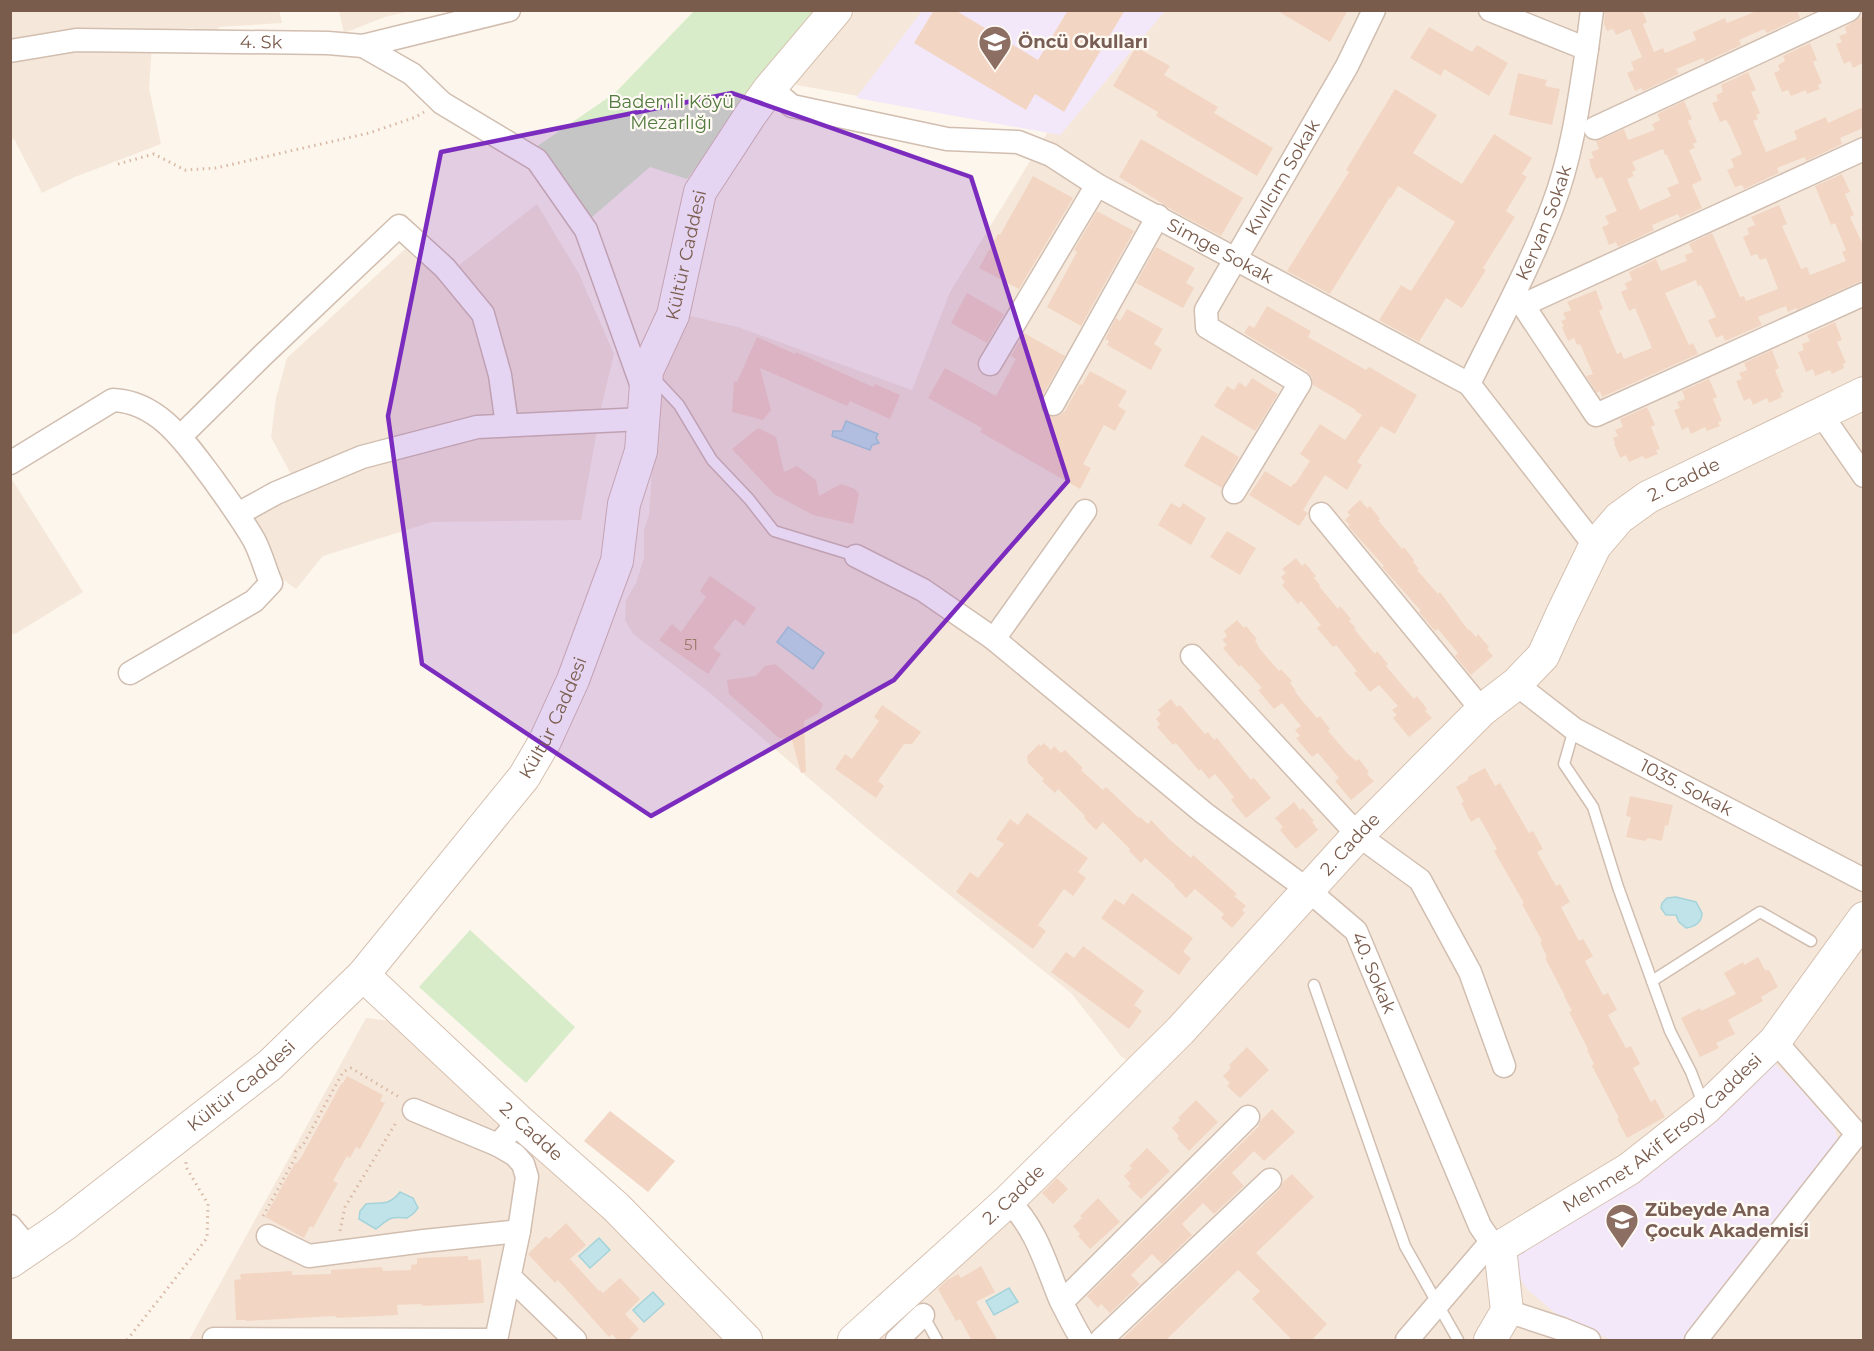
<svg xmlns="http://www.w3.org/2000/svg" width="1874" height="1351" viewBox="0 0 1874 1351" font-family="Montserrat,sans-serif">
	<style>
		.residential { fill: #f5e8da }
		.education { fill: #f3e8fa }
		.green { fill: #d8ecc9 }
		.water { fill: #bfe3e8; stroke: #a5d3da; stroke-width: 1.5 }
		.building { fill: #f3d5c3; fill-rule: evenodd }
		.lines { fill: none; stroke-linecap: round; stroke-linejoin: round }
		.lane-casing { stroke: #d1beb0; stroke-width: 13 }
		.street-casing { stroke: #d1beb0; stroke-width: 25 }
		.secondary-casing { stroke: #d6c0b0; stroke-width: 34 }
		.path { stroke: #d9b8a5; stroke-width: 3; stroke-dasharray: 1.5 4.5; stroke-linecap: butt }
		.lane { stroke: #fff; stroke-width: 10 }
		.street { stroke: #fff; stroke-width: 22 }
		.secondary { stroke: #fff; stroke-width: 32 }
		.marked { fill: #7b2cbf; fill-opacity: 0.2; stroke: #7b2cbf; stroke-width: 4.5; stroke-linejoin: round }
		.labels { text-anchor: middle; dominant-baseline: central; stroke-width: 4.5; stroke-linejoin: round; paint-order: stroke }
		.number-label { font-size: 15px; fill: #987a6a }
		.street-label { font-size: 18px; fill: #7a5c4d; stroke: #fffaf3 }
		.education-label { font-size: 18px; font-weight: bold; fill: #785e54; stroke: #fffaf3; text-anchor: start }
		.park-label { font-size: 18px; fill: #537a41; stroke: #fffaf3 }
	</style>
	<rect width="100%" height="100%" fill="#fdf6ec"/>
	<g class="residential">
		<polygon points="279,10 282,23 219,27 214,34 199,34 193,28 153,31 149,88 161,144 75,177 42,193 14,139 11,140 10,11"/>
		<polygon points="339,11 410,11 385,17 344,33"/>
		<polygon points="851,11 1863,11 1863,1340 837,1340 1132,1065 1120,1055 1071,993 870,831 710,693 633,634 625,620 626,600 636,583 644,558 644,530 649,514 654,443 654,393 682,314 738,327 912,390 950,292 1049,130 791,84"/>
		<polygon points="537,204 579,274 614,354 601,408 581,520 432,522 323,556 296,589 276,574 245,515 300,491 271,437 276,398 287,358 405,249 440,280"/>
		<polygon points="11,478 83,592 15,634 10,633"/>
		<polygon points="366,1018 391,1021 753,1340 189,1340"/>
	</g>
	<g class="education">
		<polygon points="922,11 1165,11 1060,135 856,98"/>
		<polygon points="1772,1061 1794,1082 1834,1127 1839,1142 1685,1340 1611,1340 1561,1318 1527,1289 1511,1266 1513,1246"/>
	</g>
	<g class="green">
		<polygon points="694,11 819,11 687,179 650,167 591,218 549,156 533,149 615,93"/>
		<polygon points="470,930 575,1027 526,1083 419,987"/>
	</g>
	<g class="water">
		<polygon points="846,421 878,434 876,438 879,443 872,445 870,450 832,436 833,431 842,431"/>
		<polygon points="788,627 824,653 813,669 777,642"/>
		<path d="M1676,897L1696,902L1702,913C1702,922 1695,927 1686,928L1679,922L1676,915H1666L1661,908L1662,903L1667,898Z"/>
		<path d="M400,1192L413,1198L418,1208L414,1213L407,1218C389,1216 389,1219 376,1229L359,1219L360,1211L366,1204C382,1202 389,1206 400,1192Z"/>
		<polygon points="599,1238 610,1250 590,1268 579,1256"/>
		<polygon points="1009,1288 1018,1302 994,1315 986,1301"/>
		<polygon points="653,1292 664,1304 644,1322 633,1310"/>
	</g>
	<g class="building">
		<polygon points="934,10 955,10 1038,60 1068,10 1125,10 1064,112 1035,94 1026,110 914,43"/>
		<polygon points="1276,10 1348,10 1330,42"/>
		<polygon points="1605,10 1642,10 1647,22 1643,24 1654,52 1663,48 1665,53 1696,40 1693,32 1725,18 1727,23 1759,10 1797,10 1800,18 1767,33 1764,29 1739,40 1741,45 1705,62 1703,58 1676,69 1679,74 1643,91 1641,88 1635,91 1627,73 1634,70 1631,62 1642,57 1630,29 1616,35 1613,29 1607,31 1604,24"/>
		<polygon points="1863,16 1863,63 1853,68 1850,61 1844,64 1836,44 1842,42 1839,36 1847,33 1845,27"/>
		<polygon points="1429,27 1472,52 1477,45 1508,63 1489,96 1444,69 1441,76 1410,58"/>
		<polygon points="1810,43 1817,60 1813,62 1822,83 1818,85 1820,89 1807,94 1806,90 1791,96 1788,90 1782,92 1774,73 1780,70 1778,65 1785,61 1783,56"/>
		<polygon points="1136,47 1170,66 1164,75 1218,107 1214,113 1273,148 1257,176 1156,116 1158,112 1113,86"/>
		<polygon points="1748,72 1756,90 1751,92 1760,113 1756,115 1758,119 1753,121 1766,152 1797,139 1794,131 1826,117 1828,123 1863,107 1863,128 1840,138 1842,144 1806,161 1805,157 1777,168 1779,173 1744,189 1742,185 1735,187 1727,170 1734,167 1731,159 1742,154 1730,126 1726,120 1720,122 1712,103 1718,101 1716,95 1723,92 1721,85"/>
		<polygon points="1518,73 1547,80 1545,86 1560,89 1552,125 1509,115"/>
		<polygon points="1395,89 1437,115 1413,153 1462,184 1494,134 1532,158 1522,174 1527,177 1506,211 1515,217 1483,268 1486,270 1462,308 1446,298 1419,342 1379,320 1401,285 1411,291 1455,222 1398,186 1391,198 1390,197 1330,294 1287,271 1349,172 1346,170"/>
		<path d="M1684,101L1692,119L1688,121L1697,142L1693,144L1695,148L1689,150L1702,180L1692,185L1702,208L1680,218L1678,214L1652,225L1654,230L1618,247L1616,242L1609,245L1602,227L1609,224L1605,216L1617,211L1602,177L1596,179L1590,165H1591L1589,159L1594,158L1591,152L1599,149L1596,141L1624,129L1628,140L1655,130L1652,124L1660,120L1657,114ZM1663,149L1665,155H1667L1679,183L1667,188L1671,196L1640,210L1627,179L1634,176L1632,172L1636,170L1632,162Z"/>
		<polygon points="1141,139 1243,198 1221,236 1181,215 1119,177"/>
		<polygon points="1842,174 1850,192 1845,194 1854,215 1850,217 1863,245 1863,280 1797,310 1796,308 1788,312 1786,306 1758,317 1762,325 1725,341 1723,335 1716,338 1708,320 1716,317 1701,285 1698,286 1696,280 1665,293 1689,345 1693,343 1698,354 1602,397 1600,391 1597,393 1586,376 1593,374 1580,344 1577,345 1574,338 1568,341 1562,327 1564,326 1561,321 1566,319 1563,313 1571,310 1567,302 1596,290 1603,309 1599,311 1617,354 1621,352 1624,359 1652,348 1635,308 1629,311 1621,292 1627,289 1625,283 1632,280 1629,272 1656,259 1661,271 1687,261 1685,255 1693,252 1689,244 1712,233 1740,297 1744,296 1746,301 1778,289 1766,258 1760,260 1757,254 1751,256 1743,237 1749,234 1747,228 1755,225 1751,217 1779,205 1787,224 1782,226 1801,269 1807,267 1810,275 1846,261 1842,252 1846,250 1835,223 1831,225 1815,186"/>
		<polygon points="1033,176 1073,198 1019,289 979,268 998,234 1000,235"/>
		<polygon points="1097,211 1134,231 1081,326 1047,307 1077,252 1074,250"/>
		<polygon points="1156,247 1195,268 1186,283 1194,288 1183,308 1136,283"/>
		<polygon points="967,293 1004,314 987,343 951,323"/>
		<polygon points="1267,306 1311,331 1308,337 1366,370 1369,367 1417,395 1395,434 1381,426 1357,462 1362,465 1347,490 1325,475 1303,510 1308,513 1299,526 1249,495 1265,471 1291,487 1294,483 1295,484 1310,461 1300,454 1320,424 1345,440 1362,415 1355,411 1356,410 1313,385 1312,377 1307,371 1244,333 1249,325 1254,328"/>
		<polygon points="1127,309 1163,329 1154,344 1162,349 1151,370 1107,345 1109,341 1105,339 1116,318 1120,321"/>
		<polygon points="1835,322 1842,340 1837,342 1846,363 1843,364 1844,368 1832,374 1830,370 1815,376 1813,369 1806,372 1798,352 1804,350 1802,344 1810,341 1807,335"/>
		<polygon points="1024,333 1065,356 1041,398 1040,405 1042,411 1046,415 1054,417 1060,415 1065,411 1080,384 1082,385 1090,371 1127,391 1118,406 1126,411 1115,431 1104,425 1083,464 1091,468 1080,489 980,432 982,428 928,398 945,368 996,396 1016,359 1011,356"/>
		<polygon points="757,337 795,354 796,352 873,387 875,384 900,395 890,419 850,401 847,406 760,368 771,410 763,420 732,412 734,381 737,382"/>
		<polygon points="1772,350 1779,368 1775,370 1784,392 1780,393 1782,397 1769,403 1767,398 1753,405 1750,398 1744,401 1736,381 1742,379 1739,373 1747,370 1744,363"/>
		<polygon points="1252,378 1278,394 1255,431 1214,406 1227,386 1234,390 1239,382 1246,387"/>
		<polygon points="1709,379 1717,397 1713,399 1722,421 1718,422 1720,426 1707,431 1705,427 1691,434 1688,427 1682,430 1674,410 1680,408 1677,402 1685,399 1682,391"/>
		<polygon points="1647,407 1655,425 1651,427 1660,449 1656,450 1658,454 1645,459 1643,456 1629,462 1626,455 1620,458 1614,443 1615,443 1613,438 1618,436 1615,430 1623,427 1620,419"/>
		<polygon points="758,428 776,437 784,472 797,466 816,480 819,496 841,484 855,489 859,494 853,524 813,515 774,494 732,449"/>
		<polygon points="1202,435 1239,457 1222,488 1184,466"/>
		<polygon points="1360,500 1367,508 1370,506 1380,519 1378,520 1402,549 1404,547 1414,560 1413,562 1419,569 1417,570 1438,594 1440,592 1468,630 1469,629 1476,637 1478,634 1489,647 1487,649 1493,656 1471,675 1455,656 1458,653 1438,629 1435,631 1419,612 1421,611 1382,567 1384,566 1348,526 1350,525 1345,520 1350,515 1347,512"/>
		<polygon points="1171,503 1180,508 1183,503 1206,518 1191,545 1158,525"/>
		<polygon points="1227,531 1256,548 1240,575 1210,557"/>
		<polygon points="1296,558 1302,566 1305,563 1316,576 1314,578 1320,585 1319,586 1338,609 1340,606 1351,619 1349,621 1356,628 1354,629 1375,654 1377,651 1388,664 1386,666 1407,691 1414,699 1417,696 1427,709 1425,711 1432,718 1409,737 1393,718 1397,715 1392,710 1398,706 1379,685 1370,692 1354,673 1357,671 1336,645 1333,647 1317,628 1321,625 1301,601 1298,604 1282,585 1285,582 1281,577 1286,573 1282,569"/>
		<polygon points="710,576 756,608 744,626 735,619 713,648 721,654 708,674 659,640 672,624 681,632 706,597 700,591"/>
		<polygon points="1237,620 1244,628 1246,626 1257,639 1255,640 1260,649 1279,671 1281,669 1292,681 1290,683 1296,691 1295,692 1317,718 1320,716 1330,729 1328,731 1348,754 1356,761 1359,759 1369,772 1367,774 1374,781 1351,800 1335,781 1339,778 1318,753 1312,757 1296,738 1300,736 1295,730 1301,726 1282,703 1274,709 1258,690 1262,688 1241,665 1239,667 1223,648 1227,645 1222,640 1227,636 1224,631"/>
		<polygon points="775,664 823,704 819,713 804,721 806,772 801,773 792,740 779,738 729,694 727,680 756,676 765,666"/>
		<polygon points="1171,699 1177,707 1180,705 1205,734 1208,732 1214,740 1217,738 1251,780 1254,778 1271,798 1246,818 1231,800 1234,797 1215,774 1209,779 1201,769 1199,771 1176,743 1173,745 1157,727 1160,724 1156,719 1161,714 1158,710"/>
		<polygon points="882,705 921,732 912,744 904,744 878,781 884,786 876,798 835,769 845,754 852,759 879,721 874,717"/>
		<polygon points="1044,743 1051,750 1054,746 1061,753 1065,750 1083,768 1081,770 1103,790 1106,787 1139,818 1140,817 1148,824 1151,820 1169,839 1191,858 1193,855 1237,894 1234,896 1246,906 1242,910 1245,913 1232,928 1221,918 1224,914 1195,889 1186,898 1174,886 1175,885 1145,858 1141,863 1129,851 1130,849 1103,822 1096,830 1084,818 1085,816 1058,789 1055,793 1042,781 1044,779 1028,763 1027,756 1039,744 1041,746"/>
		<polygon points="1485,768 1495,786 1500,783 1529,833 1533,831 1543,849 1537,852 1556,886 1560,884 1570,902 1561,907 1579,941 1583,939 1593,956 1585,961 1603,995 1608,993 1617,1010 1608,1015 1626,1048 1631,1046 1640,1064 1633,1068 1651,1102 1655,1099 1665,1117 1627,1138 1617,1119 1619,1118 1592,1066 1594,1064 1587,1050 1588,1049 1569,1012 1572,1011 1564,996 1565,996 1545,958 1547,957 1540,942 1542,941 1522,904 1524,903 1494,851 1497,849 1479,817 1471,822 1461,803 1464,802 1456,787 1468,780 1468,777"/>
		<polygon points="1630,796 1673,805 1668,826 1665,825 1662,841 1648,838 1645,841 1626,837 1631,817 1626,816"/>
		<polygon points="1294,802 1300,810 1303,808 1314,821 1312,822 1318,830 1296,849 1280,830 1283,827 1275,818"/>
		<polygon points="1027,813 1088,858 1078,872 1086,878 1073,896 1064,889 1038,925 1046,931 1033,949 956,892 970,872 978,878 1004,844 996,839 1010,819 1018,825"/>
		<polygon points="1132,893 1193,938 1183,952 1191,958 1179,975 1101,918 1115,899 1124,905"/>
		<polygon points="1083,946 1144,991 1134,1005 1142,1011 1129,1029 1051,972 1066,952 1074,958"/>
		<polygon points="1758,957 1765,970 1769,970 1778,987 1761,997 1763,1001 1728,1020 1735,1034 1716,1043 1719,1048 1700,1057 1681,1018 1700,1008 1701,1011 1736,994 1724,973 1743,962 1744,965"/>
		<polygon points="1247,1047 1269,1070 1240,1098 1227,1086 1230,1083 1223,1076 1231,1068 1229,1065"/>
		<polygon points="347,1076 383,1095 380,1101 385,1103 360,1149 356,1147 350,1158 347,1156 333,1181 338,1183 313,1228 310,1226 304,1238 265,1217 295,1163 297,1163 302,1156 341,1084 343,1083"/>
		<polygon points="1196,1100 1218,1122 1189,1151 1177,1138 1179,1136 1172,1128 1180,1120 1178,1118"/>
		<polygon points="1272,1109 1295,1132 1264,1161 1254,1151 1232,1173 1244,1186 1214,1214 1203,1203 1182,1224 1192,1235 1162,1264 1152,1254 1131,1275 1140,1284 1110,1313 1101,1304 1098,1308 1087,1296 1258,1127 1261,1120"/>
		<polygon points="610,1111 675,1161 648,1192 584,1141"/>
		<polygon points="1147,1148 1170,1171 1141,1199 1128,1186 1131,1184 1124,1176 1132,1168 1129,1166"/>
		<polygon points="1292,1174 1314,1197 1256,1253 1327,1324 1311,1341 1293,1341 1252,1299 1260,1291 1238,1270 1165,1341 1120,1341 1279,1190 1283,1182"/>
		<polygon points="1057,1178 1068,1189 1053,1204 1042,1193"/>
		<polygon points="1098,1198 1120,1222 1090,1249 1078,1236 1080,1234 1073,1226 1082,1218 1080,1216"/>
		<polygon points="566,1223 586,1245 570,1259 599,1291 600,1290 603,1293 620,1278 640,1299 625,1314 639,1329 627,1341 618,1341 612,1334 609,1337 558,1280 555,1283 528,1254 546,1236 549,1239"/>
		<polygon points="468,1256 468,1260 481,1259 484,1303 423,1306 421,1304 397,1305 398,1315 337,1318 335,1316 247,1321 245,1320 236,1320 234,1280 241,1279 240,1274 292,1271 292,1275 331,1274 331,1270 382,1267 383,1271 411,1270 411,1265 417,1264 417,1258"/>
		<polygon points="981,1266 995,1292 976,1302 998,1341 972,1341 960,1319 956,1321 938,1289 947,1280 958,1274 961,1278"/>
	</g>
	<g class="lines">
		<defs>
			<g id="lane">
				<polyline points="652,376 679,405 712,460 749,499 774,531 856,556"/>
				<polyline points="1574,729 1564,764 1593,807 1618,887 1670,1031 1691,1072 1704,1106"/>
				<polyline points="1652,981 1760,912 1811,941"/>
				<polyline points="1314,985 1405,1246 1458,1340"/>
				<polyline points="923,1315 937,1340"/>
			</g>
			<g id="street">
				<polyline points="1490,10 1587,49 1592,10"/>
				<polyline points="363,46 412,74 442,103 537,160 586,230 644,392"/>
				<path id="s1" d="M10,51L76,40L328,43L363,46L509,10"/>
				<path id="s2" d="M770,88L792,106L947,139L1018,142L1051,155L1097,185L1469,384L1595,546"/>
				<polyline points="1595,128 1849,10"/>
				<polyline points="1864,149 1523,305 1596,415 1864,294"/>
				<polyline points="990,364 1097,185"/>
				<path id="s3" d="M1469,384C1498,325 1530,267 1553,205C1572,155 1579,102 1587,49"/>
				<polyline points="1053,404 1158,216"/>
				<polyline points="1821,414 1864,476"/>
				<polyline points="181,436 263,355 399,226 445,268 483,314 500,375 507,425"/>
				<path d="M10,463L113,400C160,402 187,445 213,479C227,499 242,519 254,540C261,553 265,569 271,583L254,601L130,673"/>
				<path id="s4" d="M1234,492L1300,383L1207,327L1206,310L1347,66L1374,10"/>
				<polyline points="238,514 276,493 362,457 477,427 643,419"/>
				<polyline points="1321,514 1482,710"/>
				<path id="s5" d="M856,556L923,590L994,639L1204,813L1308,890L1356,931L1480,1226L1491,1242L1500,1247"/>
				<polyline points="994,639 1085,511"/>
				<polyline points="1192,656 1358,835 1420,880 1470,972 1504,1066"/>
				<path id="s6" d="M1516,684L1574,729L1864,880"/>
				<polyline points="1775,1041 1857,1134 1864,1135"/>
				<polyline points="414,1110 498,1145"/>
				<path d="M1008,1201C1036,1227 1046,1265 1060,1299C1067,1313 1074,1327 1082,1340"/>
				<polyline points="10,1226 29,1249"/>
				<polyline points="268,1236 309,1256 424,1241 519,1231"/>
				<polyline points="510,1277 575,1340"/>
				<polyline points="1062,1302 1248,1117"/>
				<polyline points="1507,1311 1562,1329 1589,1340"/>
				<polyline points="214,1339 496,1340"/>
				<polyline points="496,1340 519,1231 527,1177 523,1164 515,1155 498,1145 519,1121"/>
				<polyline points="897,1340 923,1315"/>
				<polyline points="1101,1340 1270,1180"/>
				<polyline points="1407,1340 1491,1242"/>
				<polyline points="1696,1340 1857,1134"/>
			</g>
			<g id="secondary">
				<path id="s7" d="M363,975L519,1121L616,1207L746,1340"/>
				<path id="s8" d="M10,1262L64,1225L270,1065L363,975L524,777L545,741L573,680L617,561L624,504L641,451L647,371L673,315L700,192L751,114L770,88L836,10"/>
				<path id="s9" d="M854,1340L1008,1201L1180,1031L1358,835L1482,710L1516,684L1543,656L1562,614L1595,546L1619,518L1648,497L1864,393"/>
				<path id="s10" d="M1490,1340L1507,1311L1500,1247L1629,1169L1705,1109L1775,1041L1864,918"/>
			</g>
		</defs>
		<use href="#lane" class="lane-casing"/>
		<use href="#street" class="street-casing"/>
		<use href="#secondary" class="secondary-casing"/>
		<g class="path">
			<polyline points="118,164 154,154 185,170 216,168 369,133 416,117 424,112"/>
			<polyline points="263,1216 295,1158 296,1151 303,1145 343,1072 351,1068 399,1097"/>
			<polyline points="340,1231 345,1207 397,1121"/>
			<polyline points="127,1340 207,1238 208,1204 186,1167 186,1161"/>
		</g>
		<use href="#lane" class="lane"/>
		<use href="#street" class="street"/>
		<use href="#secondary" class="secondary"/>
	</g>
	<path class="marked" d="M732,93L971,177L1068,481L894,680L651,816L422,664L388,416L441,152Z"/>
	<defs>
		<symbol id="school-pin" viewBox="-11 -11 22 30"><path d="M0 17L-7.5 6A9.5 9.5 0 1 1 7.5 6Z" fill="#8d6e63" stroke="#fffaf3"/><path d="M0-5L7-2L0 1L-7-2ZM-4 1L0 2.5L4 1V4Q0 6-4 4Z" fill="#fff"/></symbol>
	</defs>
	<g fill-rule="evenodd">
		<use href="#school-pin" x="976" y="23" width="38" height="52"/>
		<use href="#school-pin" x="1603" y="1201" width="38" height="52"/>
	</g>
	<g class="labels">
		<g class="number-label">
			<text x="691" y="644">51</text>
		</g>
		<g class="street-label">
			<text stroke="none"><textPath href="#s1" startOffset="252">4. Sk</textPath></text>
			<text stroke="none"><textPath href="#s4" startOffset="406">Kıvılcım Sokak</textPath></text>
			<text stroke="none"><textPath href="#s3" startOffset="178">Kervan Sokak</textPath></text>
			<text stroke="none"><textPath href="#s2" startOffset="488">Simge Sokak</textPath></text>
			<text stroke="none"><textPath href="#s8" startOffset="1263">Kültür Caddesi</textPath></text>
			<text stroke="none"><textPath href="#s9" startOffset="1206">2. Cadde</textPath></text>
			<text stroke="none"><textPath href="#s8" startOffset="777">Kültür Caddesi</textPath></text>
			<text stroke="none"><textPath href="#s6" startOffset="200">1035. Sokak</textPath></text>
			<text stroke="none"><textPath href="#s9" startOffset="702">2. Cadde</textPath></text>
			<text stroke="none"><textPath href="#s5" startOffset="672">40. Sokak</textPath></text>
			<text stroke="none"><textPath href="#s8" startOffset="291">Kültür Caddesi</textPath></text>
			<text stroke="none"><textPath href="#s7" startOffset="230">2. Cadde</textPath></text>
			<text stroke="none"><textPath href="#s10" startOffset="297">Mehmet Akif Ersoy Caddesi</textPath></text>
			<text stroke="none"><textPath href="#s9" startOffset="216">2. Cadde</textPath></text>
		</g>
		<g class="education-label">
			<text x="1018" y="42">Öncü Okulları</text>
			<text x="1645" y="1210">Zübeyde Ana<tspan x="1645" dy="21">Çocuk Akademisi</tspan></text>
		</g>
		<g class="park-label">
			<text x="671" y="102">Bademli Köyü<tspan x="671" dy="21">Mezarlığı</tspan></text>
		</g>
	</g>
	<rect width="1874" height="1351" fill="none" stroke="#7a5c4d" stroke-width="24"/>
</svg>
